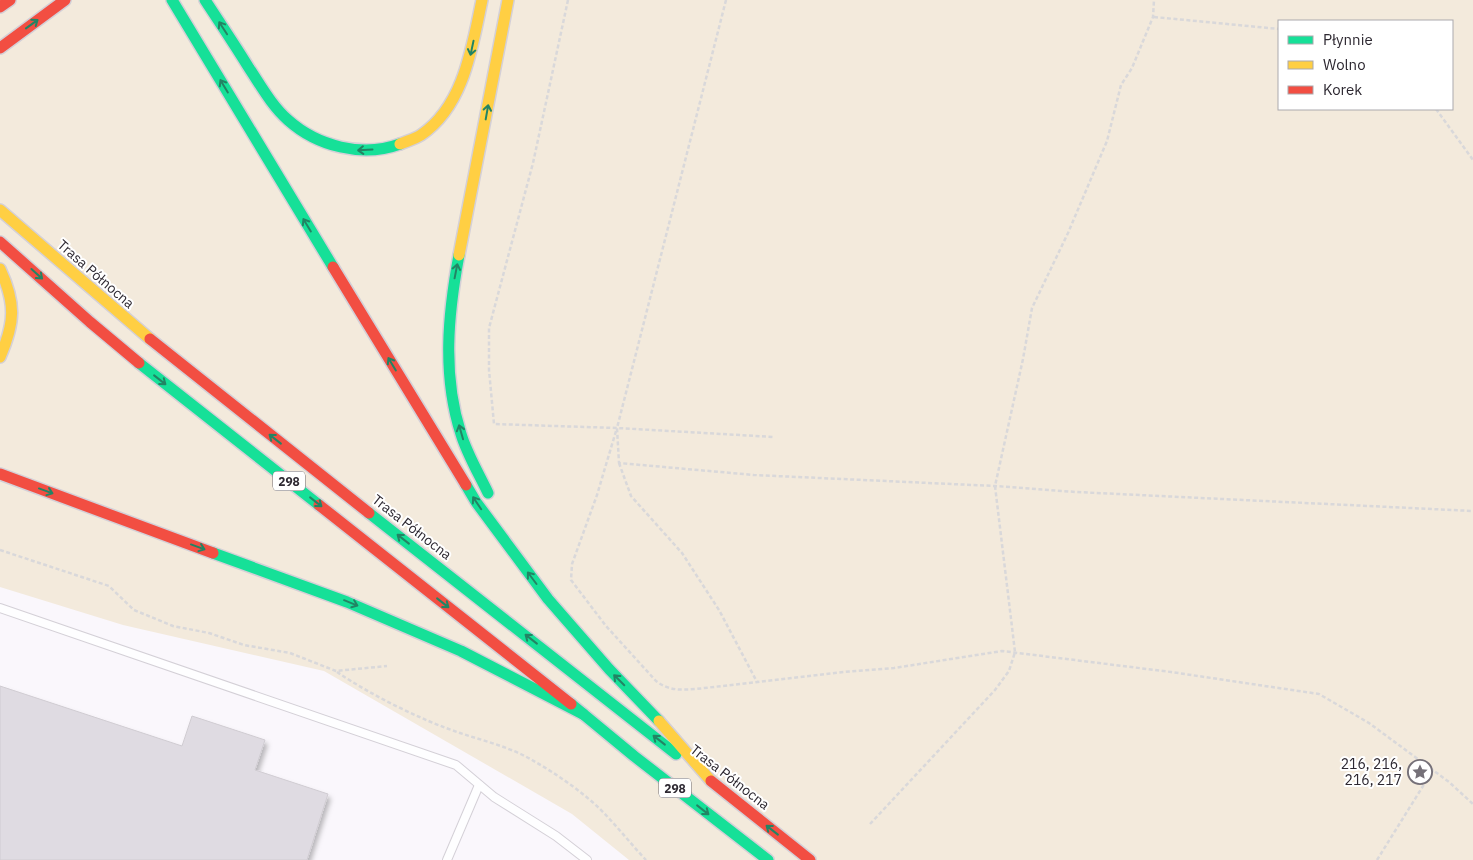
<svg xmlns="http://www.w3.org/2000/svg" width="1473" height="860" viewBox="0 0 1473 860" font-family="'IBM Plex Sans',sans-serif">
	<style>
		.green { fill: #f3eadc; fill-rule: evenodd }
		.building { fill: #dfdbe2; stroke: #d0ccd2; filter: url(#shadow) }
		.lines { fill: none; stroke-linecap: round; stroke-linejoin: round }
		.lane-casing { stroke: #d4d0d7; stroke-width: 10 }
		.fast-casing { stroke: #d4d0d7; stroke-width: 14 }
		.slow-casing { stroke: #d4d0d7; stroke-width: 14 }
		.jam-casing { stroke: #d4d0d7; stroke-width: 14 }
		.path { stroke: #d9d8da; stroke-width: 2.5; stroke-dasharray: 4 2.5; stroke-linecap: butt }
		.lane { stroke: #fefeff; stroke-width: 8 }
		.fast { stroke: #16e098; stroke-width: 11 }
		.slow { stroke: #ffcf43; stroke-width: 11 }
		.jam { stroke: #f24e42; stroke-width: 11 }
		.oneway { stroke: #228464 }
		.labels { text-anchor: middle; dominant-baseline: central; stroke-width: 4; stroke-linejoin: round; paint-order: stroke }
		.shield { fill: #fff; stroke: #6c686f; stroke-width: 1 }
		.shield-label { font-size: 12px; font-weight: bold; fill: #2d2831 }
		.street-label { font-size: 14px; fill: #2d2831; stroke: #fff }
		.poi-label { font-size: 14px; fill: #2d2831; stroke: #fff; text-anchor: end }
	</style>
	<defs>
		<filter id="shadow"><feDropShadow dx="2.5" dy="4.5" stdDeviation="2.5" flood-color="#0004"/></filter>
	</defs>
	<rect width="100%" height="100%" fill="#faf7fc"/>
	<path class="green" d="M0,0H1473V860H629L572,814L324,671L123,625L0,587ZM1279,21H1452V109H1279Z"/>
	<polygon class="building" points="0,686 182,746 192,716 265,740 255,770 328,794 307,860 0,860"/>
	<g class="lines">
		<defs>
			<g id="lane">
				<polyline points="0,608 456,765 494,797 556,836 587,860"/>
				<polyline points="447,860 479,785"/>
			</g>
			<g id="fast">
				<polyline points="172,0 333,267"/>
				<path d="M205,0C220,23 235,45 249,68C261,86 272,106 288,120C317,146 362,158 400,144"/>
				<path d="M459,255C448,314 442,375 461,434C467,454 479,474 488,493"/>
				<polyline points="139,363 319,505"/>
				<polyline points="466,485 476,502 548,599 609,669 659,721"/>
				<polyline points="369,513 676,754"/>
				<polyline points="213,553 347,602 461,651 583,714"/>
				<polyline points="571,704 634,756 768,860"/>
			</g>
			<g id="slow">
				<path d="M400,144C407,141 415,139 421,135C464,106 472,47 482,0"/>
				<polyline points="0,210 150,339"/>
				<polyline points="459,255 508,0"/>
				<path d="M0,269C16,303 15,323 0,357"/>
				<polyline points="659,721 711,781"/>
			</g>
			<g id="jam">
				<polyline points="0,7 10,0"/>
				<polyline points="0,48 65,0"/>
				<polyline points="0,242 90,322 139,363"/>
				<polyline points="333,267 466,485"/>
				<polyline points="150,339 369,513"/>
				<polyline points="0,474 213,553"/>
				<polyline points="319,505 571,704"/>
				<polyline points="711,781 810,860"/>
			</g>
		</defs>
		<use href="#lane" class="lane-casing"/>
		<use href="#fast" class="fast-casing"/>
		<use href="#slow" class="slow-casing"/>
		<use href="#jam" class="jam-casing"/>
		<g class="path">
			<polyline points="568,0 533,163 489,328 489,370 494,424 617,428 773,437"/>
			<polyline points="726,0 617,428 619,463 754,475 995,486 1076,492 1473,511"/>
			<polyline points="1154,17 1279,29"/>
			<polyline points="1436,109 1473,160"/>
			<path d="M616,431L597,495L572,564L571,580L606,626L656,681C669,691 681,690 696,689L844,672L894,668L1002,651L1171,672L1319,694L1369,723L1449,782L1473,804"/>
			<polyline points="619,463 631,496 682,553 719,610 757,682"/>
			<polyline points="0,550 109,586 134,610 173,626 209,633 244,645 290,653 336,671 387,666"/>
			<path d="M337,672C371,695 421,720 460,733C484,741 510,747 532,760C555,773 580,790 600,809C616,825 630,843 646,860"/>
			<polyline points="870,824 995,690 1009,671 1015,652 995,486 1023,359 1032,308 1068,233 1107,141 1121,85 1132,68 1153,17 1154,0"/>
			<polyline points="1377,860 1433,770"/>
		</g>
		<use href="#lane" class="lane"/>
		<use href="#fast" class="fast"/>
		<use href="#slow" class="slow"/>
		<use href="#jam" class="jam"/>
	</g>
	<defs><path id="oneway-shaft" d="M-6 0H5M1.5-3L5.5 0L1.5 3" fill="none" stroke-width="1.6" stroke-linecap="round" stroke-linejoin="round" transform="scale(1.25)"/></defs>
	<g class="oneway">
		<use href="#oneway-shaft" transform="translate(32 24) rotate(-36)"/>
		<use href="#oneway-shaft" transform="translate(223 28) rotate(-123)"/>
		<use href="#oneway-shaft" transform="translate(472 48) rotate(102)"/>
		<use href="#oneway-shaft" transform="translate(224 86) rotate(-121)"/>
		<use href="#oneway-shaft" transform="translate(487 112) rotate(-80)"/>
		<use href="#oneway-shaft" transform="translate(365 150) rotate(177)"/>
		<use href="#oneway-shaft" transform="translate(307 225) rotate(-121)"/>
		<use href="#oneway-shaft" transform="translate(456 271) rotate(-79)"/>
		<use href="#oneway-shaft" transform="translate(37 274) rotate(42)"/>
		<use href="#oneway-shaft" transform="translate(392 364) rotate(-121)"/>
		<use href="#oneway-shaft" transform="translate(160 380) rotate(38)"/>
		<use href="#oneway-shaft" transform="translate(461 432) rotate(-106)"/>
		<use href="#oneway-shaft" transform="translate(275 439) rotate(-142)"/>
		<use href="#oneway-shaft" transform="translate(46 491) rotate(20)"/>
		<use href="#oneway-shaft" transform="translate(316 502) rotate(38)"/>
		<use href="#oneway-shaft" transform="translate(477 503) rotate(-124)"/>
		<use href="#oneway-shaft" transform="translate(403 539) rotate(-142)"/>
		<use href="#oneway-shaft" transform="translate(198 547) rotate(20)"/>
		<use href="#oneway-shaft" transform="translate(532 578) rotate(-127)"/>
		<use href="#oneway-shaft" transform="translate(351 603) rotate(22)"/>
		<use href="#oneway-shaft" transform="translate(443 603) rotate(38)"/>
		<use href="#oneway-shaft" transform="translate(531 639) rotate(-142)"/>
		<use href="#oneway-shaft" transform="translate(619 680) rotate(-135)"/>
		<use href="#oneway-shaft" transform="translate(659 740) rotate(-142)"/>
		<use href="#oneway-shaft" transform="translate(703 810) rotate(38)"/>
		<use href="#oneway-shaft" transform="translate(772 830) rotate(-142)"/>
	</g>
	<defs>
		<symbol id="sight-ring" viewBox="-11 -11 22 22"><circle r="9.5" fill="#fff" stroke="#757078" stroke-width="1.5"/><path d="M0-6L1.8-2.2L6-1.7L2.9 1.2L3.7 5.4L0 3.3L-3.7 5.4L-2.9 1.2L-6-1.7L-1.8-2.2Z" fill="#757078"/></symbol>
	</defs>
	<g fill-rule="evenodd">
		<use href="#sight-ring" x="1406" y="758" width="28" height="28"/>
	</g>
	<g class="labels">
		<g class="shield">
			<rect x="273" y="471.5" width="32" height="19" rx="4"/>
			<rect x="659" y="778.5" width="32" height="19" rx="4"/>
		</g>
		<g class="shield-label">
			<text x="289" y="481">298</text>
			<text x="675" y="788">298</text>
		</g>
		<g class="street-label">
			<text transform="translate(96 274) rotate(41)">Trasa Północna</text>
			<text transform="translate(412 527) rotate(38)">Trasa Północna</text>
			<text transform="translate(730 777) rotate(38)">Trasa Północna</text>
		</g>
		<g class="poi-label">
			<text x="1402" y="764">216, 216,<tspan x="1402" dy="16">216, 217</tspan></text>
		</g>
	</g>
	<rect x="1278" y="20" width="175" height="90" fill="#ffffff" stroke="#aba9ad"/>
	<rect x="1288" y="36" width="25" height="8" fill="#16e098" stroke="#aba9ad"/>
	<text x="1323" y="45" font-size="15" fill="#2d2831">Płynnie</text>
	<rect x="1288" y="61" width="25" height="8" fill="#ffcf43" stroke="#aba9ad"/>
	<text x="1323" y="70" font-size="15" fill="#2d2831">Wolno</text>
	<rect x="1288" y="86" width="25" height="8" fill="#f24e42" stroke="#aba9ad"/>
	<text x="1323" y="95" font-size="15" fill="#2d2831">Korek</text>
</svg>
